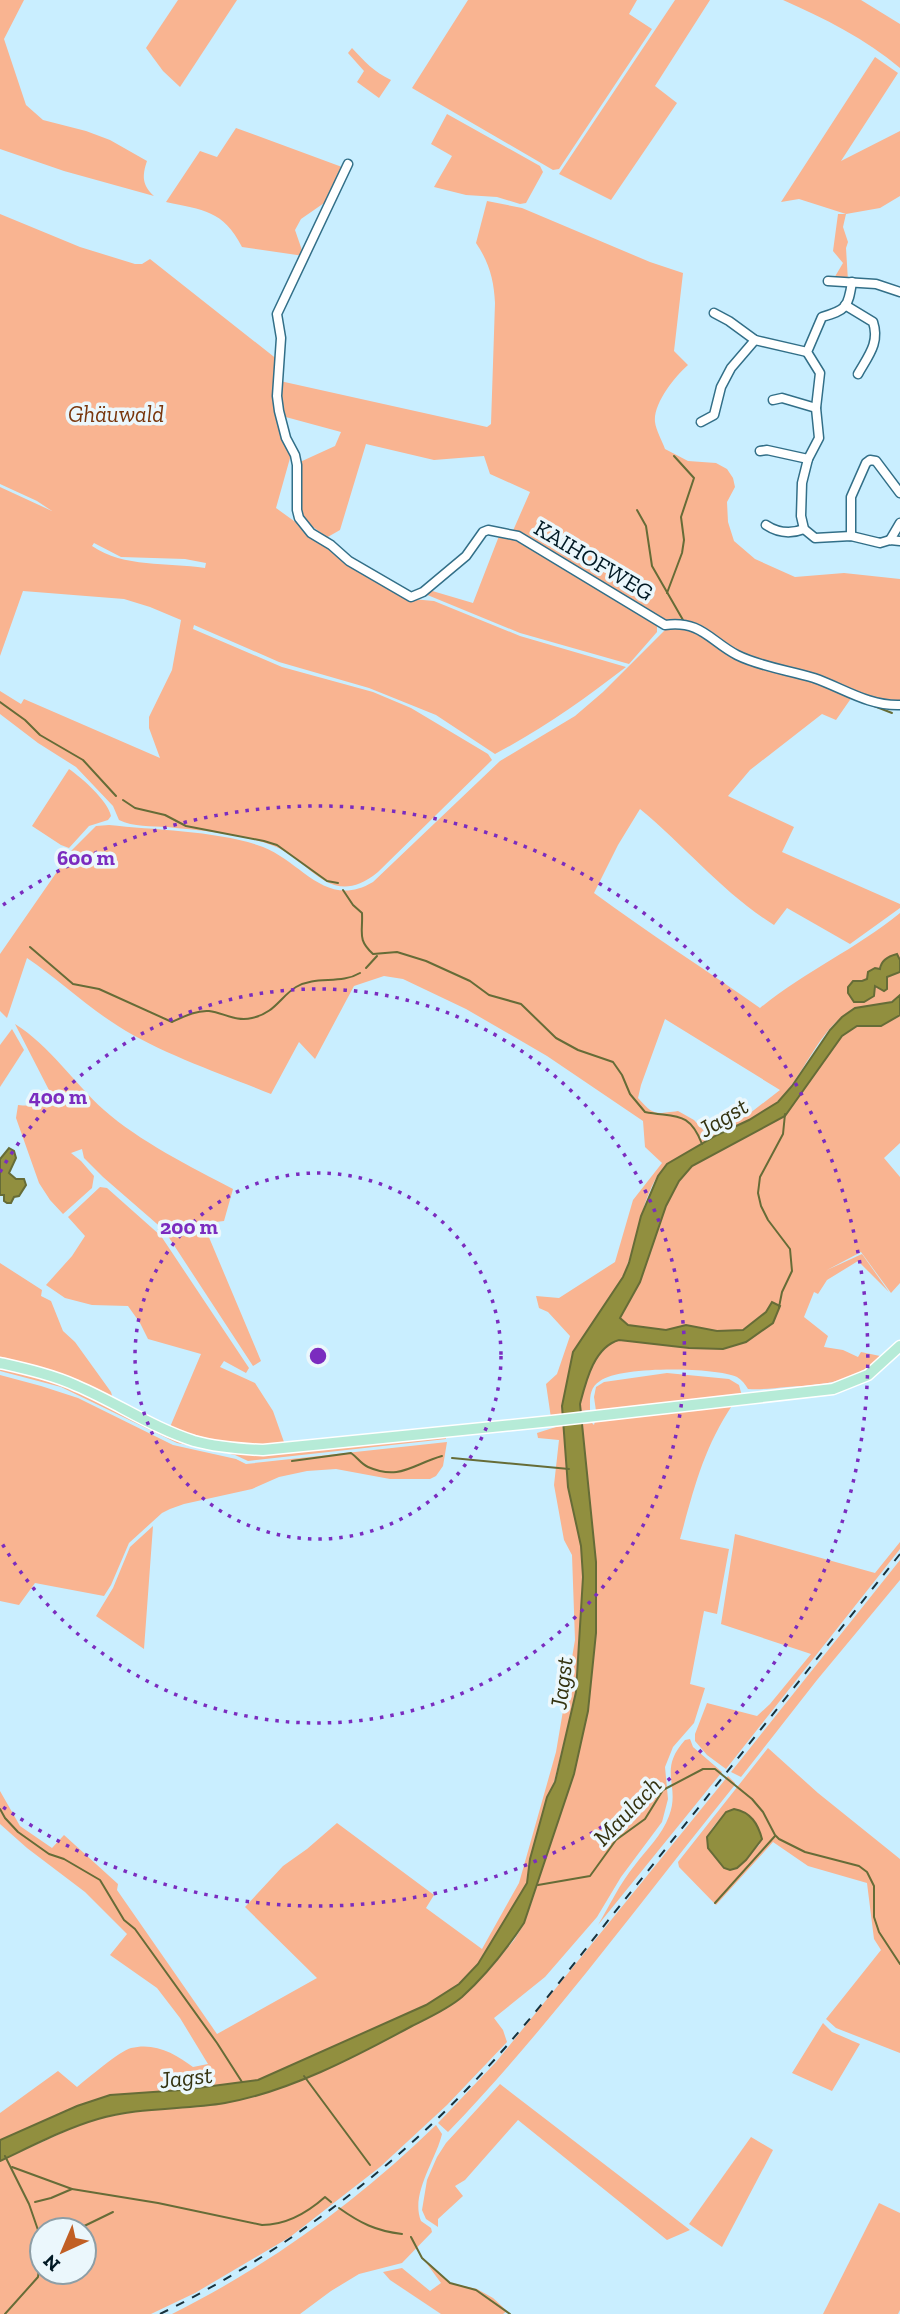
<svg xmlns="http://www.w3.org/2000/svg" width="900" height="2314" viewBox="0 0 900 2314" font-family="'Zilla Slab',serif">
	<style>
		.green { fill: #f9b491; fill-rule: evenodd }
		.water { fill: #918f3f; stroke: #666c37; stroke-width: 2 }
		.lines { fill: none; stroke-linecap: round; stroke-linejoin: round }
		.stream { stroke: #666c37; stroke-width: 2 }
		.minor-casing { stroke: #326f88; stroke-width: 11 }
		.major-casing { stroke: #fff; stroke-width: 13 }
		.minor { stroke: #fff; stroke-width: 8 }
		.major { stroke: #b6ebd7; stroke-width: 10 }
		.rail { stroke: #18323d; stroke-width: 2; stroke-dasharray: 9 9; stroke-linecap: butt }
		.ring { fill: none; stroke: #7b2cbf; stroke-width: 3.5; stroke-dasharray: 3.5 7 }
		.labels { text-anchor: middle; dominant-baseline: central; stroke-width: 7; stroke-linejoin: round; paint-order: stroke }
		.park-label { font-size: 23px; font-style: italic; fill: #79360c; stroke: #ebf7fc }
		.street-label { font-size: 23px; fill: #011924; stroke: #ebf7fc }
		.water-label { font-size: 24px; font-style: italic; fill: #343310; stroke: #ebf7fc }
		.centre { fill: #7b2cbf; stroke: #ebf7fc; stroke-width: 3.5 }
		.ring-label { font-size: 21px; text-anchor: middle; font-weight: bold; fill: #7b2cbf; stroke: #ebf7fc; stroke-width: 7; stroke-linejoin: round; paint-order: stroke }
	</style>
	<rect width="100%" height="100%" fill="#c9eeff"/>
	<g class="green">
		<path d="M0,0H24L4,39L26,105L43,120L86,131L110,140L147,161C142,176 142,185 154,196L64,171L0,149Z"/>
		<polygon points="178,0 237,0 180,87 163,71 146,48"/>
		<polygon points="468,0 637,0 629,14 652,29 559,169 553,170 412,88"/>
		<polygon points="675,0 710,0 655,86 677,103 611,200 559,174"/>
		<path d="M783,0H861L900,24V68C866,39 824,18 783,0Z"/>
		<path d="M352,48C364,61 374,72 391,80L379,98L357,82L364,71L348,53Z"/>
		<polygon points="875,57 898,73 841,161 900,131 900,196 880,208 846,214 799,199 781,202"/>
		<polygon points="447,114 540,166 543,172 526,203 520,204 497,197 466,195 434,187 452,156 431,144"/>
		<path d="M236,128L342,167L327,201L301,219L295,230L304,256L242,247C223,210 203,210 166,202L200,151L217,157Z"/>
		<path d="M487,201L522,208L650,262L683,273L674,351L688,365C675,376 653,404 655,422C656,430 662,441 665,449L688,461L716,463L727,469L733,478L735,487L727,502L728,522L734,541L755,559L795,577L844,573L900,579V704L891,705L738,654L711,634L663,621L512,533L530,492L490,474L484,456L434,460L366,444L340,530L326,538C318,529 306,524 300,514V462L335,446L341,432L282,416L280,381L487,427L491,424L495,303C494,280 489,262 476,243Z"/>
		<path d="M0,214L80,247L135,264H142L150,259L278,360L276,407L278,427L292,451L276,508L312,534L412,599L434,601L520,636L626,667C583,700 544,728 495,754L436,715L369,688L279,662L194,625L193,629L282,667L373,692L411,708L488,754L492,760L378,872C330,911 312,861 274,846C240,833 203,831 167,827C152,826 133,827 119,820L113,806L76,767L38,743L0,714V691L21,704L24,699L160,758L149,728V717L172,670L181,620L150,607L124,599L23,591L0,656V487L52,511L37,501L0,484ZM94,543L121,557L185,559L206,563L205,568C167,562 124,568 92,546Z"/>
		<polygon points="838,214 846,214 843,227 848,242 846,248 848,281 833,280 843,263 833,251"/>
		<polygon points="499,536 519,539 657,624 657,632 629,664 520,633 425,594 429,590 473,603"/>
		<path d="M667,628H687L704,634L730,653L807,678L852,697L836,720L822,714L750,770L728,796L794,827L782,852L900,904V908L850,944L787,908L774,925C724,894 685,846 640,809L618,845L594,893C648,933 705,969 760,1008C804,972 856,949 900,913V960L897,954L880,969L868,972L867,979L848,987V993L854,1002H864L874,996L875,986L884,991L886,989L887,977L900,972V995C883,1011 858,1006 841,1018C818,1035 801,1078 780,1099C764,1116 740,1124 719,1133C708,1139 698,1146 687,1152C676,1159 665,1164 658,1175C639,1206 637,1244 623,1277L573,1352L562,1406L563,1415L551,1418L546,1384L557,1374L570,1336L548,1312L539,1308L536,1296L559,1298L615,1262L633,1200L662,1163L645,1147L643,1121L547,1056L466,1009L403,979L384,976L354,986L315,1059L299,1042L271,1094C222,1074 162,1054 118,1026C86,1006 58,979 27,958L7,1018L0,1011V954L72,850L96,826L109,825C155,830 221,831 263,847C302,862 326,910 373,882L500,761L575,716L603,692ZM665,1019L780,1090L745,1117L706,1133L694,1120L678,1111C655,1114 654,1116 638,1098L641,1085Z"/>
		<path d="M69,769C82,778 108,801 111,816L108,820L89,826L69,848L61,845L32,826Z"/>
		<path d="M900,1015V1143L884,1158L900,1177V1283L891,1293L861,1252L827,1270L862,1254L889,1292L858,1261L827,1280L818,1294L814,1292L804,1317L828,1336L824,1347L843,1350L858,1357L861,1352L880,1356C855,1383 822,1385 787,1387C775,1388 761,1390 748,1389C745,1384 742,1380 737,1377C713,1367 620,1366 600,1381C589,1388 590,1398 590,1410L581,1411C579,1388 595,1347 619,1340L688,1348L722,1349L766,1312L744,1330L718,1331L686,1325L666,1330L628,1325L620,1319L640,1282L666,1206L679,1181L692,1166L785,1116L842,1036L857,1026H881Z"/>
		<path d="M15,1024C50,1046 73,1082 104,1110C139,1141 191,1167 233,1189L224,1221L207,1223L208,1235L261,1361L253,1366L164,1230L103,1177L84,1158L82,1149L71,1153L81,1161L94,1176L92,1188L63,1214L50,1200L39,1183L16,1118L18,1105C36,1107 37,1104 51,1094Z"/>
		<polygon points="12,1029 24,1050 0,1087 0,1045"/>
		<path d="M100,1187L107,1188L161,1236L249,1368L246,1373L224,1361L220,1367L255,1383L273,1411L284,1442C260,1456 196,1436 170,1427L201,1354L148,1339L140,1323L128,1306L92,1305L65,1298L46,1285L72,1256L85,1236L68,1217Z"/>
		<polygon points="0,1263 42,1290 41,1296 51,1301 63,1331 75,1342 111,1392 113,1399 0,1359"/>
		<polygon points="0,1366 67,1385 151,1427 235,1453 260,1455 440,1435 446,1437 446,1439 248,1461 235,1455 177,1443 61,1387 0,1371"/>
		<polygon points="667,1373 729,1379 739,1385 742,1396 596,1411 594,1397 596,1387 604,1382"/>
		<polygon points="0,1375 41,1386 78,1398 173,1445 236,1459 246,1464 447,1442 443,1466 436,1476 430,1479 390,1479 336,1469 307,1471 279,1477 252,1489 184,1504 170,1509 162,1513 129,1543 111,1585 104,1596 35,1583 19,1605 0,1601"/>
		<path d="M733,1404C703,1449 694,1489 680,1539L729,1549L717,1614L704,1611L690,1684L705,1688L694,1723L673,1747L665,1767L668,1799L662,1822L621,1877L597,1917L545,1977L494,2018L503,2030L507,2042L447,2105L380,2167L290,2237L195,2293L151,2314H0V2161L77,2126L100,2118L146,2110L226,2103L269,2092L315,2073L375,2046L460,1999L490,1969L514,1940L524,1924L530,1907L574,1774L588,1712L596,1633V1562L582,1424L592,1423L594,1425L595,1421L607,1418ZM42,2230H84V2272H42Z"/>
		<path d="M559,1426H564L568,1487L581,1546L583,1577L576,1692L554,1782L547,1797L530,1859L527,1883L478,1964L459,1984L426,2005L258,2080L182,2090L110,2095L77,2106L0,2140V2113L58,2071L77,2087C87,2079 121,2050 131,2048C155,2042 176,2054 193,2067L208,2064L180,2018L157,1988L110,1955L127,1934L85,1892L27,1848L0,1824V1791L20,1826L52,1848L64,1835L118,1884L117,1890L217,2034L317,1978L245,1907L283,1866L307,1849L337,1823L434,1895L426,1908L482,1949L519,1883L556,1752L575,1640L572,1555L564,1540L554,1485L559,1440L538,1438L537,1433Z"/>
		<polygon points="153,1526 144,1649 96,1616 113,1588 130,1547"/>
		<polygon points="735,1534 875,1573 900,1542 900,1549 726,1769 707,1755 695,1741 695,1734 707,1703 757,1716 770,1704 811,1654 721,1624"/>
		<polygon points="900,1560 900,1580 817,1680 741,1777 731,1772"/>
		<path d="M690,1739L693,1747L722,1772L598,1925C610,1905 620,1883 635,1865C647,1849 662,1835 669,1816C681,1785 657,1771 685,1740Z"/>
		<path d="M768,1748L818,1793L900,1859V2053L836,2028L826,2019L881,1950L874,1939L867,1883L808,1866L773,1842L716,1905L679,1867L678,1862ZM726,1812L760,1844L737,1868L708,1848C704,1833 717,1823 726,1812Z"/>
		<path d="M728,1776L735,1783L734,1786C640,1902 552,2024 448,2132L438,2123L496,2062Z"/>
		<polygon points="823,2023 832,2032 860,2044 832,2091 792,2073"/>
		<polygon points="500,2084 690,2230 667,2240 518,2120 465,2180 455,2186 463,2196 438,2219 438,2227 426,2219 422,2210 427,2180 437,2157 446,2143"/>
		<path d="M436,2125L442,2134C436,2160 410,2194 421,2221L431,2228L432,2232L402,2263L359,2274L331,2291L300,2314H172C270,2265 358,2201 436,2125Z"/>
		<polygon points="751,2137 773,2150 722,2247 689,2224"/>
		<polygon points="879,2203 900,2213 900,2310 898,2314 823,2314"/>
		<polygon points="422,2257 450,2283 477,2289 493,2298 507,2311 503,2314 441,2314 390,2280 383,2272 402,2268 430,2291 441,2283"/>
	</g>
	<g class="water">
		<path d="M897,954L900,960V972L887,977V989L884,991L875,986L874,996L864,1002H854L848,993V987L853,981H862L867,979L868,972L875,968L880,969C881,960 889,956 897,954Z"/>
		<path d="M900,995V1015L881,1026H857L842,1036L785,1116L692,1166L679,1181L666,1206L640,1282L620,1318L628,1325L666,1330L686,1325L717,1331L743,1330L766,1312L772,1302L780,1306L773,1323L746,1342L723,1349L689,1348L619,1340C594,1347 586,1381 580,1404L596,1562V1633L588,1711L574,1774L524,1923C506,1950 486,1975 462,1997C448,2009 428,2018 412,2026C355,2057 288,2092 225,2103C183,2110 139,2107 98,2119C64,2129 32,2146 0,2161V2140L77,2106L110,2095L182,2090L258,2080L426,2005L459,1984L478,1964L527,1883L530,1859L547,1797L555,1782L576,1692L583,1577L581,1546L568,1487L562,1406L573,1352L623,1277L629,1263L641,1216L658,1176L667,1164L717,1135L749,1120L778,1102L792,1086L830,1030L842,1017L855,1008L892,1002Z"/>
		<polygon points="9,1148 14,1151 16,1158 9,1173 16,1179 24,1179 26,1185 19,1196 14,1197 11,1203 7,1203 4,1201 4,1195 0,1195 0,1159"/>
		<path d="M734,1809C751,1812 758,1824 762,1839L746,1860L737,1868L730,1870L724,1868L708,1848L707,1837L726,1812Z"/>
	</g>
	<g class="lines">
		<g class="stream">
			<polyline points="637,510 646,526 652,566 683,620"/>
			<polyline points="667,593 682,553 684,540 681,517 694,478 674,456"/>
			<polyline points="0,702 25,720 40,735 83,760 116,796"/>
			<polyline points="869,704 892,713"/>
			<polyline points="123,800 135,808 165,815 186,826 264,841 277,845 327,881 338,883"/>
			<path d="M343,890L353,905L362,913C363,934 357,939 373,954L397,952L426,961L470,981L489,995L521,1004L556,1038L578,1050L613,1062L622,1075L630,1094L645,1112C675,1118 689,1110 702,1144"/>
			<path d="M30,947L73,984L99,989L172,1022C183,1017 196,1010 209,1011C224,1013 236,1022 252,1018C275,1013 280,997 296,987C316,975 340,985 360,973"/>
			<polyline points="366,968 377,956"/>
			<polyline points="779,1307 782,1292 792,1271 790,1249 768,1220 761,1206 758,1193 760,1177 783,1134 785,1114"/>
			<polyline points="452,1458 569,1469"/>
			<path d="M292,1461L351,1453C357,1457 361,1464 368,1467C400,1481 413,1464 442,1456"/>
			<polyline points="0,1809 5,1818 18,1832 49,1854 64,1859 100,1880 124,1920 135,1929 217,2043 242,2082"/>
			<polyline points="538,1885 590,1876 616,1840 645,1819 663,1790 703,1769 715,1769 752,1799 763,1812 775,1835 779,1839 805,1852 859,1866 867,1872 874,1886 874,1917 879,1932 900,1964"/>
			<polyline points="715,1903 775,1836"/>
			<polyline points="304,2076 370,2165"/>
			<polyline points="5,2156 29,2204 38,2230 40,2261 38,2277 5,2314"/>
			<polyline points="12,2167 72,2189 51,2198 35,2202"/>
			<path d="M72,2189L158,2203L262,2225C286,2225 307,2213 325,2197L331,2202"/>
			<path d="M339,2208C360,2223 376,2231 402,2234"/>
			<polyline points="76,2230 113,2212"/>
			<polyline points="411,2237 422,2258 450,2283 476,2290 510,2314"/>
		</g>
		<defs>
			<g id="minor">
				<path d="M348,164L277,314L281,338L277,396L279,411L286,438L295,455L297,465V510L299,518L311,533L331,545L349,561L411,597L423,592L466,556L483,532L488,530L518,536L665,625C701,620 710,641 737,655C761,667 788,670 814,678C843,688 868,706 900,705"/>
				<polyline points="828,281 876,284 900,292"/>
				<path d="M852,282C848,308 846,310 822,317L807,352L820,373L816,408L819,438L808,459L802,483L801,516L804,529L815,538L851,536L880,543L890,540L900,541"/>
				<path d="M845,305L873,322C880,343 868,356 858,374"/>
				<polyline points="714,313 729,321 755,340 807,352"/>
				<polyline points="773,400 782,398 816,408"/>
				<polyline points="701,422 714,415 721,387 731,368 755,340"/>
				<polyline points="760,451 767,450 808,459"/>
				<path d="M766,525C778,533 791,534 804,529"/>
				<polyline points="851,536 851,497 866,463 870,460 876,461 900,493"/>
				<polyline points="890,540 900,523"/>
			</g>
			<path id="major" d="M0,1363C26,1369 53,1375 77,1386C117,1403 153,1428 194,1441C216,1447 240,1449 263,1450L552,1421L833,1389L868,1375L900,1346"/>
		</defs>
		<use href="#minor" class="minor-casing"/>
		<use href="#major" class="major-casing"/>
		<use href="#minor" class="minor"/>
		<use href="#major" class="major"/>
		<path class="rail" d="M160,2314C276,2257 381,2179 470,2086C530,2024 581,1953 635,1887C724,1776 812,1665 900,1554"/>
	</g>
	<g class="ring">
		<circle cx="318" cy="1356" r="183"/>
		<path d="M0 1172A367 367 0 1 1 0 1540"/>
		<path d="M3 905A550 550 0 1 1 3 1807"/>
	</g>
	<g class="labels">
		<g class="park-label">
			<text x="116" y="414">Ghäuwald</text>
		</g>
		<g class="street-label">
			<text transform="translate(594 560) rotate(31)">KAIHOFWEG</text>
		</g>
		<g class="water-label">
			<text transform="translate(723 1117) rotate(-31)">Jagst</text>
			<text transform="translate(561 1683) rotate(-83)">Jagst</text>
			<text transform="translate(627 1811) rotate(-46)">Maulach</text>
			<text transform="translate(186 2077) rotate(-6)">Jagst</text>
		</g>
	</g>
	<circle cx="318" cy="1356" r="10" class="centre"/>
	<g class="ring-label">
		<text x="86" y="865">600 m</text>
		<text x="58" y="1104">400 m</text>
		<text x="189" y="1234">200 m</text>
	</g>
	<g transform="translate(63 2251) rotate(224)"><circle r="33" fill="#ebf7fc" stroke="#8d9ea6" stroke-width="2"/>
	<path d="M0-5L12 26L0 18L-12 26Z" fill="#c15f24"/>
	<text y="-10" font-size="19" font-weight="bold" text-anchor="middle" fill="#011924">N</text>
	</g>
</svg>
